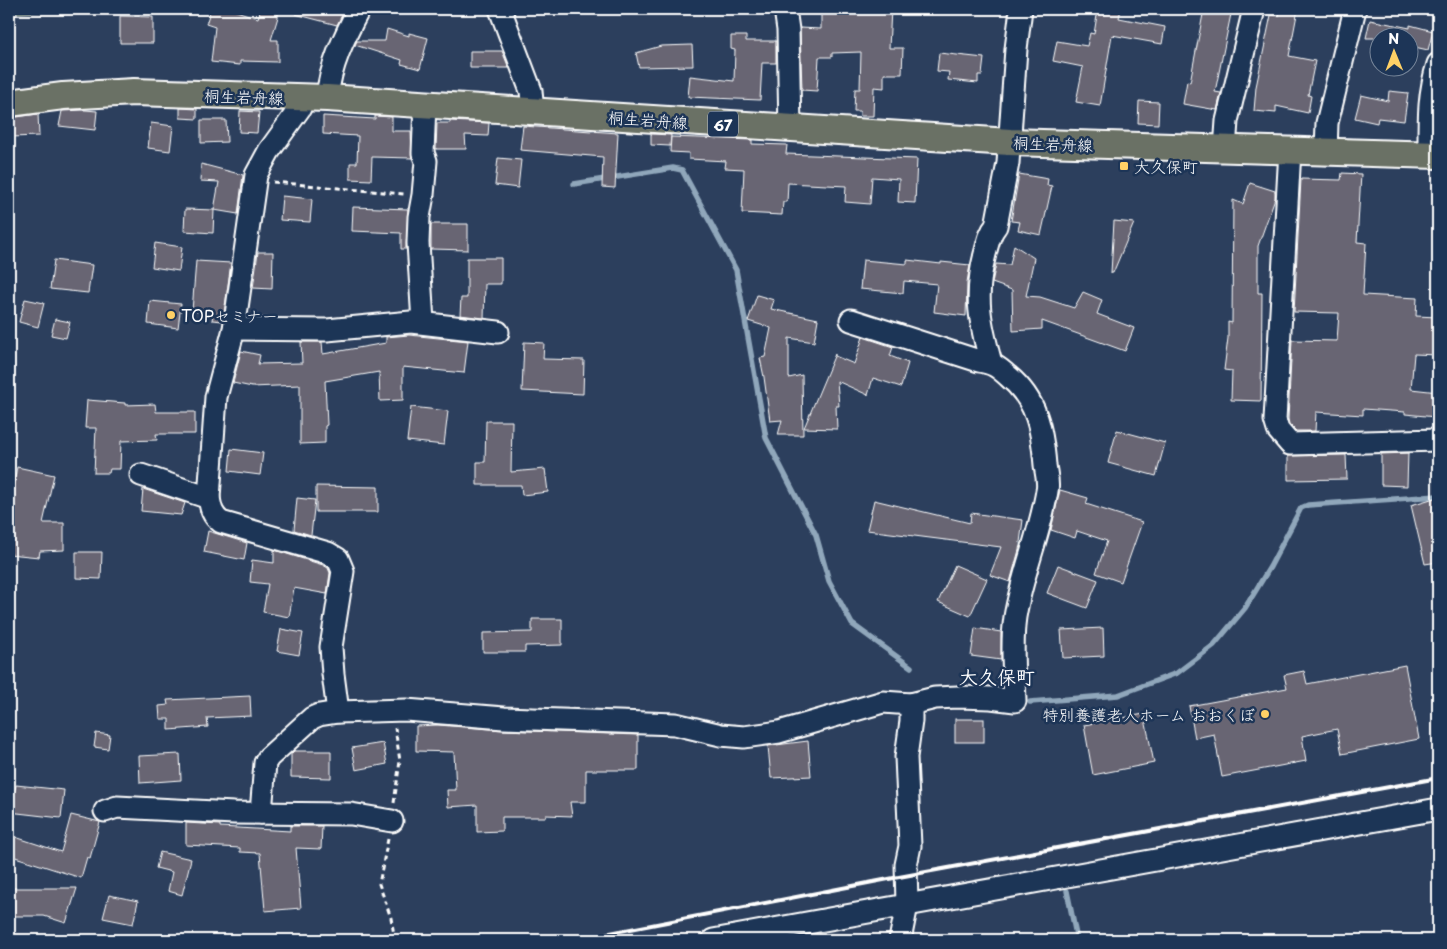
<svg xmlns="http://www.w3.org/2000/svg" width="1447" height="949" viewBox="0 0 1447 949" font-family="'Playpen Sans','Klee One',sans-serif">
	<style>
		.green { fill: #5c726e; stroke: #aeb8b6 }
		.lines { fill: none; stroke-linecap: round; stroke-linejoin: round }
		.stream { stroke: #90a7bb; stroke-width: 5.5 }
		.building { fill: #686573; stroke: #fff }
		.minor-casing { stroke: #fff; stroke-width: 25 }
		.major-casing { stroke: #fff; stroke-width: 30 }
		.path { stroke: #fff; stroke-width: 3; stroke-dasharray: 5 4; stroke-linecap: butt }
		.minor { stroke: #1d3557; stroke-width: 21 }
		.major { stroke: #6b7165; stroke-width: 26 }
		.rail { stroke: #fff; stroke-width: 4 }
		.poi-dot { fill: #ffd166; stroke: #1d3557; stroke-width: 2 }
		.labels { text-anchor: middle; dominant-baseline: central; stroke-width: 5; stroke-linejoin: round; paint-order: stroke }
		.shield { fill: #1d3557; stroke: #bbc2cd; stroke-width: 1 }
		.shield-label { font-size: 15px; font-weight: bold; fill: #fff }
		.street-label { font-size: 16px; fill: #fff; stroke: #1d3557 }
		.poi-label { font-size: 16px; fill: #fff; stroke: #1d3557; text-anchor: start }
		.quarter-label { font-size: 19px; font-weight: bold; fill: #fff; stroke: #1d3557 }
	</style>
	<rect width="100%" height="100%" fill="#2c3f5d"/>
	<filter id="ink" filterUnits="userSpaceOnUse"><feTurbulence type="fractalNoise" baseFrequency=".02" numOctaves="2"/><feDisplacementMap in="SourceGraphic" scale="10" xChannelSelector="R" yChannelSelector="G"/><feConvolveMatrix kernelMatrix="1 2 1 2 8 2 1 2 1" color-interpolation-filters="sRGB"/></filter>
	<g filter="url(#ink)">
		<g class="green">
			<polygon points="9,9 59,9 57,11 9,14"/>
			<polygon points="9,586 14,590 9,669"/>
		</g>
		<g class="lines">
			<g class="stream">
				<polyline points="574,184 673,168 682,170 736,270 766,438 816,535 829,581 852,624 911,667"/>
				<polyline points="1030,702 1118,695 1177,673 1214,645 1245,608 1270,567 1301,508 1308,505 1438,496"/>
				<polyline points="1067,891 1077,940"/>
			</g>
		</g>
		<g class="building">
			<polygon points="211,9 230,9 258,18 261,9 278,9 278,17 271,40 278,40 278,62 240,61 240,65 211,62 215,27 206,24"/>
			<polygon points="296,9 345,9 337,25 295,14"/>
			<polygon points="821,9 891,9 889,48 903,48 902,74 884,74 884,88 874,87 873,116 860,116 860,111 854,111 855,89 860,89 861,52 832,53 832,57 819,57 817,91 802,90 800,28 821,29"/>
			<polygon points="1098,9 1121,9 1119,18 1165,27 1162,44 1112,35 1100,106 1076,102 1083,67 1053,61 1057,41 1087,46 1090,33 1094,34"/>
			<polygon points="1204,9 1232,9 1215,92 1221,93 1217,110 1183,104 1187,81 1190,82"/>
			<polygon points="1280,9 1298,9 1289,56 1315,61 1308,95 1311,96 1308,113 1276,106 1276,113 1254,111 1256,87 1271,15 1279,16"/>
			<polygon points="120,16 153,17 153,43 120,43"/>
			<polygon points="1370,20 1410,28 1410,25 1433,31 1428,50 1410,46 1410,38 1366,38"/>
			<polygon points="387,29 409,36 409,33 428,38 420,69 401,64 402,60 355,45 357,41 385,41"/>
			<polygon points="731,36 746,36 746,41 776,41 776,63 762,63 760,100 688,97 690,76 734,81 735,50 731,49"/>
			<polygon points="692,45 693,66 639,67 636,53 661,46"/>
			<polygon points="470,51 502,51 509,68 470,68"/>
			<polygon points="939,53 984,58 982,75 978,75 978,83 948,80 949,72 937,71"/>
			<polygon points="1389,91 1408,93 1404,121 1378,118 1377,123 1355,118 1361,95 1388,101"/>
			<polygon points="1139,101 1159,102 1158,124 1138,123"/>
			<polygon points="180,108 197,109 197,119 180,118"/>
			<polygon points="85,110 97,111 95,130 59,126 62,111"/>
			<polygon points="240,111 259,112 257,133 239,132"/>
			<polygon points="38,114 39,136 11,137 10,118"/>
			<polygon points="323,116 375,119 375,116 392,117 392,131 411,131 412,158 372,157 371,180 350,179 350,163 357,163 358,136 323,134"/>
			<polygon points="201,120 226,120 227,142 201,143"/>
			<polygon points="450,121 489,123 488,136 465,135 466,149 436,149 437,123 450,123"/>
			<polygon points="151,123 173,126 170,151 148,148"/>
			<polygon points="523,126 618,133 615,188 602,187 603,157 520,150"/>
			<polygon points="651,134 671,135 670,146 651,145"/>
			<polygon points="671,137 752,140 752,144 787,145 786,154 917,159 915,203 898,202 899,179 872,177 870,204 845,202 846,186 788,183 787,202 783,202 782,215 742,213 744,169 725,168 726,161 689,159 689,153 670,152"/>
			<polygon points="498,158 521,160 518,188 495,185"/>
			<polygon points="201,164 243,175 238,214 214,210 219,182 200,181"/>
			<polygon points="1342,173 1361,174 1357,242 1366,243 1363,295 1417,298 1416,316 1438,317 1438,355 1414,354 1411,389 1438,392 1436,417 1405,414 1405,412 1363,409 1363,415 1316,412 1315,431 1296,431 1289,424 1288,419 1292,340 1337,341 1339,313 1294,312 1301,179 1341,180"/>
			<polygon points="1019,174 1048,179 1047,185 1052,186 1041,235 1018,230 1020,222 1011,221"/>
			<polygon points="1250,183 1275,191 1275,198 1258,246 1258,293 1262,293 1261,401 1231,400 1232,371 1224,370 1228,338 1228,322 1232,323 1233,200 1243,204"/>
			<polygon points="282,196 312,199 310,222 280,220"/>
			<polygon points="353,207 408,209 406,249 401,249 401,233 352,231"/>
			<polygon points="185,209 214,210 213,233 184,231"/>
			<polygon points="1114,221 1134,223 1113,273 1111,273"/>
			<polygon points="431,224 468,224 468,250 431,249"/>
			<polygon points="155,243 182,247 179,271 152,267"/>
			<polygon points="1014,245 1034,258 1026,296 1040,297 1074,308 1083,292 1102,300 1097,314 1134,328 1125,351 1042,321 1042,329 1013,331 1012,290 992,283 996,264 1010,265"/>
			<polygon points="258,252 273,252 272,289 253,288"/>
			<polygon points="467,258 501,258 501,284 485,284 484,318 460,315 461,298 467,298"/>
			<polygon points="54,260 92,265 88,293 50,289"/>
			<polygon points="863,260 907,264 907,260 941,264 941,262 970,265 967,282 966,316 934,312 937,284 904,281 903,293 860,289"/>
			<polygon points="196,261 231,263 223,321 212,320 213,314 192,311"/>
			<polygon points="757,295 774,300 771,309 818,319 814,342 789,338 789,378 802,375 803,435 778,435 782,420 770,421 764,377 760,358 765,357 771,328 748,321"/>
			<polygon points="25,299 44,303 38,327 19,322"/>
			<polygon points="150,301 181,304 178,328 148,324"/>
			<polygon points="55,319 70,322 66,338 51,335"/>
			<polygon points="409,335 468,341 464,373 403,367 403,400 380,401 379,372 325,381 327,425 325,426 325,443 300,444 300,385 252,387 233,383 241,351 260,355 258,364 302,363 301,342 322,342 323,354 386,343 386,337"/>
			<polygon points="863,337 893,347 890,356 908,363 901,387 873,378 868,395 837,381 839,406 836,406 837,429 804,428 835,354 835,356 854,364"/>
			<polygon points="524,342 544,343 543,359 584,360 583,394 522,391"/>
			<polygon points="87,400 125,403 125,405 155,404 156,412 195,412 195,434 156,434 157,440 121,441 120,469 110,469 109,473 94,473 96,428 85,428"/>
			<polygon points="411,407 448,411 444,445 407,441"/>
			<polygon points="486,421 512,421 511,472 545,469 548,492 522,495 521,485 477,485 477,462 485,462"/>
			<polygon points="1117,430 1165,443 1156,476 1108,463"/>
			<polygon points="231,449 263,453 260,475 229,471"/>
			<polygon points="1408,453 1407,486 1381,485 1381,454"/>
			<polygon points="1346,455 1347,479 1288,480 1288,456"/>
			<polygon points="17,467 54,475 43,523 64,523 64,550 40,551 39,557 9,554 9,495 11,496"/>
			<polygon points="316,486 378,487 378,512 316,512"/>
			<polygon points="143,489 185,503 181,515 141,511"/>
			<polygon points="1060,490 1088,498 1086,504 1142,522 1121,582 1096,573 1107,541 1077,531 1075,538 1051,530"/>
			<polygon points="1438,497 1438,562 1425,564 1411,505"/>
			<polygon points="297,498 315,500 311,535 294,530"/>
			<polygon points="874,500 970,523 971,513 1023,520 1019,550 1010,582 990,575 1001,547 867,530"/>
			<polygon points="208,531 247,543 244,560 204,552"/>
			<polygon points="274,550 323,565 328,568 330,573 327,594 294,588 289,617 263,612 268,584 250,582 252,560 274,563"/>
			<polygon points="76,552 102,552 101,579 76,578"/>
			<polygon points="955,565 987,579 970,616 938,602"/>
			<polygon points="1058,565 1098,580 1087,608 1047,593"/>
			<polygon points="532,619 562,619 562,645 525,646 525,652 483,652 483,633 532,632"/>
			<polygon points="975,628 1001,632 1001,660 971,656"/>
			<polygon points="1103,628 1104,656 1063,658 1061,630"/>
			<polygon points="281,629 303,633 299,655 277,651"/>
			<polygon points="1405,665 1419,739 1342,754 1337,729 1302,736 1306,761 1222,777 1214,734 1195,738 1189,706 1287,688 1284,675 1304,671 1307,684"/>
			<polygon points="250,696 251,716 207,718 208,727 169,730 169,719 160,719 159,706 168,705 167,700"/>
			<polygon points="1144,714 1154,763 1093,775 1084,725"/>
			<rect x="955" y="719" width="29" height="23"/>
			<polygon points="438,725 503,730 638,735 638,770 586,770 586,802 570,802 572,816 546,815 546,817 502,817 502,831 477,832 477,805 448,807 447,790 456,790 454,752 416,751 416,726"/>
			<polygon points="96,733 110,735 108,749 94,747"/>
			<polygon points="808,741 811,776 771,778 768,746"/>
			<polygon points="383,743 387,764 356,770 352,748"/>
			<polygon points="294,751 331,751 331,778 291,777 291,754"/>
			<polygon points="180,754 181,780 140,783 139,756"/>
			<polygon points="16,785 64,790 61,818 9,812 9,789 15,789"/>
			<polygon points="71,815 100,822 90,858 87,857 81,878 9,855 9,835 61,852"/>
			<polygon points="186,823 220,825 220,827 290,831 290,826 322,826 321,849 296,848 301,908 265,911 260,853 240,852 240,848 186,845"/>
			<polygon points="160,852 191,859 182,895 168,891 172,872 156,868"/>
			<polygon points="9,888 77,888 66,923 44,916 9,916"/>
			<polygon points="109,895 138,901 133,924 103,918"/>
		</g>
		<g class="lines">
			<defs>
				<g id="minor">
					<polyline points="500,9 531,91 533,112"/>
					<polyline points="785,9 788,30 790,129"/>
					<path d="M304,97L300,108L269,151L256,175L234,329L216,397L209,498C211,509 212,515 221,522L328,553L338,559L343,571L331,647L333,674L338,712"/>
					<path d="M327,98C330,66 344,37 359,9"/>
					<polyline points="1225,149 1227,121 1254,9"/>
					<polyline points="1290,150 1275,420 1278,430 1290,444 1438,440"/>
					<polyline points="1326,152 1327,123 1355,9"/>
					<path d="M1429,155C1429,123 1428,94 1438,64"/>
					<polyline points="423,322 418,243 419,217 423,195 426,161 423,153 425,104"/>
					<polyline points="234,329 327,330 411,322 498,332"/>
					<path d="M991,363C980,323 974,296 985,254C988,244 989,234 996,226L1008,163L1016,49L1021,9"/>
					<polyline points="141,475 209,498"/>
					<polyline points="105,811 117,807 234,813 351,814 392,821"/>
					<path d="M261,813L265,763L269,757L312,718L319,715L338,712L406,710L504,718L675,724L721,735L744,737L779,732L883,702L911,704L935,698L958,697L991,698L1015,701C1014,673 1011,644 1015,617C1022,574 1040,534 1047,491C1049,483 1046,473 1045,465C1042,429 1037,400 1008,376C998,367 993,363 979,361L851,320"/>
					<polyline points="713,940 1438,809"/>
					<polyline points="900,940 907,905 906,865 910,846 906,757 911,721 911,704"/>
				</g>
				<polyline id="major" points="9,103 63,96 134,92 327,98 1010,142 1438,155"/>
			</defs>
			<use href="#minor" class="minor-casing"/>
			<use href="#major" class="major-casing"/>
			<g class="path">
				<polyline points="273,182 404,194"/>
				<polyline points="394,803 400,761 395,728"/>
				<polyline points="388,839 379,884 391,918 395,940"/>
			</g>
			<use href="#minor" class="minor"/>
			<use href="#major" class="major"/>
			<polyline class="rail" points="574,940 899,877 1438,778"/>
		</g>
	</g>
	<g class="poi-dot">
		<rect x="1119" y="161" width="10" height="10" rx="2.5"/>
		<circle cx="171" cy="315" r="5"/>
		<circle cx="1265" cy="714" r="5"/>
	</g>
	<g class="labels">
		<rect class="shield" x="708" y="111.5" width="30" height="25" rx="4"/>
		<g class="shield-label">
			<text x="723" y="124">67</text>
		</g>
		<g class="street-label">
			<text transform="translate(244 96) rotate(2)">桐生岩舟線</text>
			<text transform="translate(648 119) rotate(4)">桐生岩舟線</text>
			<text transform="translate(1053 143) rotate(2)">桐生岩舟線</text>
		</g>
		<g class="poi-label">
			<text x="1134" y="166">大久保町</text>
			<text x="181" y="315">TOPセミナー</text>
			<text x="1255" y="714" text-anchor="end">特別養護老人ホーム おおくぼ</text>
		</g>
		<g class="quarter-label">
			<text x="997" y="676">大久保町</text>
		</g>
	</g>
	<rect width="1447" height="949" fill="none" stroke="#1d3557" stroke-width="30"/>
	<rect x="15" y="15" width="1417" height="919" fill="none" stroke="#fff" stroke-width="2" filter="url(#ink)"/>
	<g transform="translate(1394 52) rotate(359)"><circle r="24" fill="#1d3557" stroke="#77869a"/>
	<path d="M0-4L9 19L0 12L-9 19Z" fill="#ffd166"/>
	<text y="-8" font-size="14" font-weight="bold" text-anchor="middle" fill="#ffffff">N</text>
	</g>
</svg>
